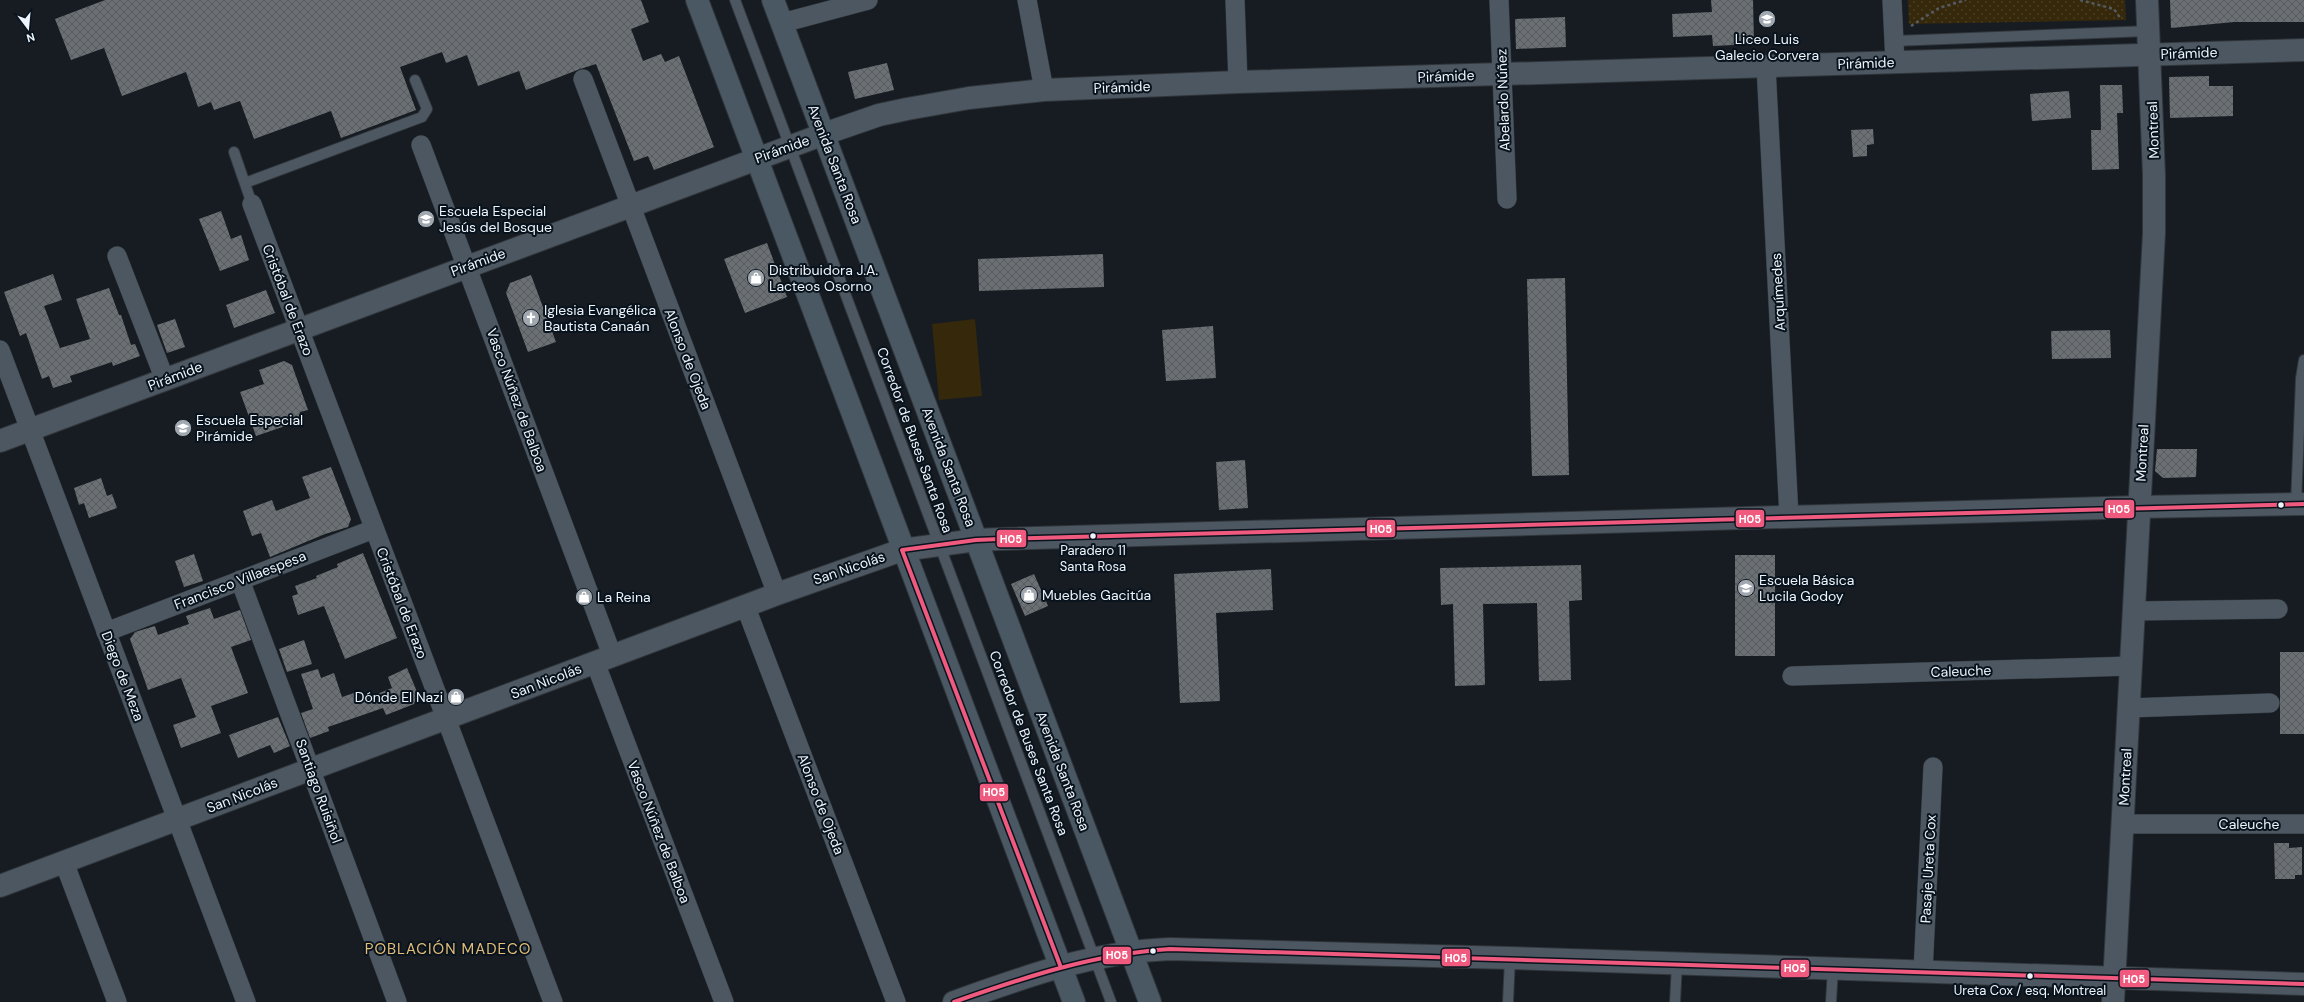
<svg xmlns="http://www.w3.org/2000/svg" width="2304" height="1002" viewBox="0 0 2304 1002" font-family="'DM Sans',sans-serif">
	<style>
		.park { fill: url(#park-dots) }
		.pitch { fill: #36280a }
		.building { fill: url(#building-cross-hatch) }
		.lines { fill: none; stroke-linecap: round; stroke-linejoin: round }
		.service-casing { stroke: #31363b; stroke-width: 12 }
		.minor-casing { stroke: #31363b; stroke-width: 20 }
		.tertiary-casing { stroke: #31363b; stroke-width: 24 }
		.primary-casing { stroke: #31363b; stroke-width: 24 }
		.path { stroke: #545c63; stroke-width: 2.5; stroke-dasharray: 3 3; stroke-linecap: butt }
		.service { stroke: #4c5761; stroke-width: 10 }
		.minor { stroke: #4c5761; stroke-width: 19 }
		.tertiary { stroke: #4c5761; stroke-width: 22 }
		.primary { stroke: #4a5863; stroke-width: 22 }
		.bus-1-casing { stroke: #09131d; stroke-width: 7 }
		.bus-1 { stroke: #f05a7f; stroke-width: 4 }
		.bus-dot { fill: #edf4fb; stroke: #09131d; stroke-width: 1.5 }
		.labels { text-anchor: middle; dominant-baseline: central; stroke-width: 4; stroke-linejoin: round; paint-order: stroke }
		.bus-label { font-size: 13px; fill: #edf4fb; stroke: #09131d }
		.poi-label { font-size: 14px; fill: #edf4fb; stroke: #09131d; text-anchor: start }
		.street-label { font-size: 14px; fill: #edf4fb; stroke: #09131d }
		.neighbourhood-label { font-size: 15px; letter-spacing: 1px; fill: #e4bd76; stroke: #09131d }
		.line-badge { stroke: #09131d; stroke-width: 1.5 }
		.badge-label { font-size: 11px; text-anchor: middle; font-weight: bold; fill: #fff }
	</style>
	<defs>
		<pattern id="park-dots" width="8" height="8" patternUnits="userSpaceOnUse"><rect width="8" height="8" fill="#36280a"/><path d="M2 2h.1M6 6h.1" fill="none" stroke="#4a3d22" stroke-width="1.8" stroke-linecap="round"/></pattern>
		<pattern id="building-cross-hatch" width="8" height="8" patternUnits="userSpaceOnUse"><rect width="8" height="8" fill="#6b7075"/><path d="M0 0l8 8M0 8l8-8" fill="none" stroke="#575b5e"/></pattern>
	</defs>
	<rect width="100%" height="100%" fill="#161c22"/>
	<polygon class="park" points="1908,0 2125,0 2126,20 1909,24"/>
	<polygon class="pitch" points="975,319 982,396 939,400 932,324"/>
	<g class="building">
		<polygon points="105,0 641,0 649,22 631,29 643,61 661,54 665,62 679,56 714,147 654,170 648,156 634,161 596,64 580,69 526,90 519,71 478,86 467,55 446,63 442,52 400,67 416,110 341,138 331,111 254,139 240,101 214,110 211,102 198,107 186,72 122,96 104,48 71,60 55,19"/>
		<polygon points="1711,0 1753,0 1754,44 1713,46 1712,35 1673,37 1672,14 1712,12"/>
		<polygon points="2170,0 2304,0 2304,22 2234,22 2171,28"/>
		<polygon points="1565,17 1566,47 1516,49 1515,19"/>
		<polygon points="887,63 894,90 855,99 848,72"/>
		<polygon points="2209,76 2209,86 2233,86 2233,116 2170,118 2169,77"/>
		<polygon points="2100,85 2122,85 2123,113 2117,113 2119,169 2092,170 2091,130 2101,130"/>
		<polygon points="2069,91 2071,118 2032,121 2030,94"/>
		<polygon points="1873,129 1874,144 1867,145 1867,156 1853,157 1851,130"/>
		<polygon points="221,211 231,239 241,235 249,260 220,271 199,219"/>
		<polygon points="767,243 787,297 745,313 724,259"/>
		<polygon points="1103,254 1104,287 979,291 978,259"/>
		<polygon points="53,274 62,300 44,306 60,348 90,339 76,299 109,288 119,315 121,315 131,345 135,344 140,356 113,366 112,362 70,376 72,382 53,388 49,376 42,379 26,333 20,336 4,292"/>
		<polygon points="531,275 556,342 528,352 506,293 510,283"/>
		<polygon points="1565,278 1569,475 1532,476 1527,279"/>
		<polygon points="266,290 275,313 234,328 226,305"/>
		<polygon points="175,319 185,347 167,353 157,325"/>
		<polygon points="1213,326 1216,378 1166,381 1162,330"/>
		<polygon points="2110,330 2111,358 2052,359 2051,331"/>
		<polygon points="284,361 292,365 308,410 300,412 303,420 256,436 240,392 264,384 259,370"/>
		<polygon points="2157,449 2197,449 2196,477 2163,478 2155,471"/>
		<polygon points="1245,460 1248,508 1219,510 1216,462"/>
		<polygon points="331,467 351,519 348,527 325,534 270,557 261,533 252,536 243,511 272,500 276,511 310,498 302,477"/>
		<polygon points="101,478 107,496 112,494 117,508 89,518 84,503 79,505 74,488"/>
		<polygon points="363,553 397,638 345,659 324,606 298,615 292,596 298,594 295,586 317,578 316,576 338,567 337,564"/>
		<polygon points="194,554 203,581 184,587 175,561"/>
		<rect x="1735" y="555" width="40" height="101"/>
		<polygon points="1581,565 1582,600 1569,601 1571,680 1539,681 1537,603 1483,604 1485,685 1455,686 1453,604 1441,605 1440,568"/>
		<polygon points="1271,569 1273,610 1216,613 1220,701 1180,703 1174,574"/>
		<polygon points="1034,574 1048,606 1025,616 1011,584"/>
		<polygon points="210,608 214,619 240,610 251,640 231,647 248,693 211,706 221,733 181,748 173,725 196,717 181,678 148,690 130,639 135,632 155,626 158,635 189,624 186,616"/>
		<polygon points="304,640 312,664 287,672 279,649"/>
		<rect x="2280" y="652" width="24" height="82"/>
		<polygon points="407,668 418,694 414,704 386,715 383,708 328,727 329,731 310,738 301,713 313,709 301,674 318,669 321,678 334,673 342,697 354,693 357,702 392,688 388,677"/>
		<polygon points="278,717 290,746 274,753 270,745 238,758 229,735"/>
		<polygon points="2274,843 2289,843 2289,848 2302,847 2302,875 2295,875 2295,879 2275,879"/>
	</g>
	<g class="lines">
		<defs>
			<g id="service">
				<polyline points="735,0 1111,1002"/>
				<polyline points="1894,41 2149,31"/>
				<polyline points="234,152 252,204"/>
				<polyline points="245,183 422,117 427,109 415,80"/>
				<polyline points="2296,504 2301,378 2304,360"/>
				<polyline points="1508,1002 1510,958"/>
				<polyline points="1675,1002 1677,963"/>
				<polyline points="1831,1002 1833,968"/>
			</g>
			<g id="minor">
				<polyline points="1027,0 1044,90"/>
				<polyline points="1235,0 1238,82"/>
				<polyline points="1499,0 1507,199"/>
				<polyline points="1892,0 1895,62"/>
				<polyline points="782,23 868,0"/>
				<polyline points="1766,66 1789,517"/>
				<polyline points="583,79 777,594"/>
				<polyline points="421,145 612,655"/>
				<polyline points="252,204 553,1002"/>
				<polyline points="117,256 165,380"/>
				<polyline points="0,350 246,1002"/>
				<polyline points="240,580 397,1002"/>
				<polyline points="745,605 896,1002"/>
				<polyline points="2133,611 2278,609"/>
				<polyline points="106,632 374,529"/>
				<polyline points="595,662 724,1002"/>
				<polyline points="1792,676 2131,666"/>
				<polyline points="2128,708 2270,703"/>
				<polyline points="2122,824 2304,824"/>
				<polyline points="64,862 117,1002"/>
				<polyline points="1923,972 1933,767"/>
			</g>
			<g id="tertiary">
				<polyline points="0,441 824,134 879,115 907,109 969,98 1044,90 1238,82 2304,50"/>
				<polyline points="0,886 777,594 902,550 976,540 1000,539 2139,507 2304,504"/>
				<path d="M954,1002C1027,976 1092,952 1170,949L1510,958L2304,984"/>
				<polyline points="2113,1002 2154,233 2154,175 2147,0"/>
			</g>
			<g id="primary">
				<polyline points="697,0 1074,1002"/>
				<polyline points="773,0 1150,1002"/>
			</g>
		</defs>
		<use href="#service" class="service-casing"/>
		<use href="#minor" class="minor-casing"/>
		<use href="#tertiary" class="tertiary-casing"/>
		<use href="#primary" class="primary-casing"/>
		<g class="path">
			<polyline points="2080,0 2114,9 2121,19"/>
			<polyline points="1911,26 1939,8 1966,0"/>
		</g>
		<use href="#service" class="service"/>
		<use href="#minor" class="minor"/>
		<use href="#tertiary" class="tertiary"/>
		<use href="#primary" class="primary"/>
		<defs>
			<g id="bus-1">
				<polyline points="1060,965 902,550 976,540 1000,539 2304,504"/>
				<path d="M954,1002C1025,977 1094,954 1170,949L2304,984"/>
			</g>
		</defs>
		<use href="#bus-1" class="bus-1-casing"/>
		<use href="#bus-1" class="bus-1"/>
	</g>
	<defs>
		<symbol id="school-disc" viewBox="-11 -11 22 22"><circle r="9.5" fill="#a2a8af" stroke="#09131d"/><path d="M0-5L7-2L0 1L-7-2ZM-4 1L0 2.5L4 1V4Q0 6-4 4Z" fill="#fff"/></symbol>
		<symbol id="shop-disc" viewBox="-11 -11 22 22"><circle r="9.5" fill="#a2a8af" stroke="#09131d"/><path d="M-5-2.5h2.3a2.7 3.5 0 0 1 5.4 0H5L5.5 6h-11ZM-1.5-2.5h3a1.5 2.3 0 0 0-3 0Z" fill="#fff"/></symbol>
		<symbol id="church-disc" viewBox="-11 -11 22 22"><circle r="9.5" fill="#a2a8af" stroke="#09131d"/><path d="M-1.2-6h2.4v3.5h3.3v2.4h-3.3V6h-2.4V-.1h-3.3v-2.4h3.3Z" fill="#fff"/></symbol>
	</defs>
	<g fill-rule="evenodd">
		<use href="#school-disc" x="1757" y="9" width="20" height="20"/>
		<use href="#school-disc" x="416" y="209" width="20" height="20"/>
		<use href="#shop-disc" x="746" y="268" width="20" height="20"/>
		<use href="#church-disc" x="521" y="308" width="20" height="20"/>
		<use href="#school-disc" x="173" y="418" width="20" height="20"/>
		<use href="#school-disc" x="1736" y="578" width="20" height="20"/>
		<use href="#shop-disc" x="1019" y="585" width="20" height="20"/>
		<use href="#shop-disc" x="574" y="587" width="20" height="20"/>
		<use href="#shop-disc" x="446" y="687" width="20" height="20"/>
	</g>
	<g class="bus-dot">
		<circle cx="2281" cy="505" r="3.5"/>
		<circle cx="1093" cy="536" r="3.5"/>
		<circle cx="1153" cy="951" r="3.5"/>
		<circle cx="2030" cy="976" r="3.5"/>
	</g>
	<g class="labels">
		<g class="bus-label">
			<text x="1093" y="550">Paradero 11<tspan x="1093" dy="16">Santa Rosa</tspan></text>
			<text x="2030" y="990">Ureta Cox / esq. Montreal</text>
		</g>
		<g class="poi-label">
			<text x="1767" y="39" text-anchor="middle">Liceo Luis<tspan x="1767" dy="16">Galecio Corvera</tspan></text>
			<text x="439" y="211">Escuela Especial<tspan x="439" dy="16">Jesús del Bosque</tspan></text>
			<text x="769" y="270">Distribuidora J.A.<tspan x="769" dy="16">Lacteos Osorno</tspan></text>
			<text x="544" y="310">Iglesia Evangélica<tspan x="544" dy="16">Bautista Canaán</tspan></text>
			<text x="196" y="420">Escuela Especial<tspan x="196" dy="16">Pirámide</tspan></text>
			<text x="1759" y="580">Escuela Básica<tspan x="1759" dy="16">Lucila Godoy</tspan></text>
			<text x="1042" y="595">Muebles Gacitúa</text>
			<text x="597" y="597">La Reina</text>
			<text x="443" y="697" text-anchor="end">Dónde El Nazi</text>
		</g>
		<g class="street-label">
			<text transform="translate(2189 53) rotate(-2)">Pirámide</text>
			<text transform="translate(1866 63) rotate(-2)">Pirámide</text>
			<text transform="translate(1446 76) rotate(-2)">Pirámide</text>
			<text transform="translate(1122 87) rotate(-2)">Pirámide</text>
			<text transform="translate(1503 100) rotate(-92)">Abelardo Núñez</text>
			<text transform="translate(2153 130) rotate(-92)">Montreal</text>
			<text transform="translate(782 149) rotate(-20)">Pirámide</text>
			<text transform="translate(835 164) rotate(69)">Avenida Santa Rosa</text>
			<text transform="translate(478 262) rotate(-20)">Pirámide</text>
			<text transform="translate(1778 292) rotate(-93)">Arquímedes</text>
			<text transform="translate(288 300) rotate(69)">Cristóbal de Erazo</text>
			<text transform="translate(688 359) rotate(69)">Alonso de Ojeda</text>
			<text transform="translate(175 376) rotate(-21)">Pirámide</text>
			<text transform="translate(517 400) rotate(70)">Vasco Núñez de Balboa</text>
			<text transform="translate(915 440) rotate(70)">Corredor de Buses Santa Rosa</text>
			<text transform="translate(2142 453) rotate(-87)">Montreal</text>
			<text transform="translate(949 467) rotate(69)">Avenida Santa Rosa</text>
			<text transform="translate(849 568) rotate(-19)">San Nicolás</text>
			<text transform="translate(240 580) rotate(-21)">Francisco Villaespesa</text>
			<text transform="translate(402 603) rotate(69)">Cristóbal de Erazo</text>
			<text transform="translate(1961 671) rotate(-2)">Caleuche</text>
			<text transform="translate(123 676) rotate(69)">Diego de Meza</text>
			<text transform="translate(546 681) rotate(-21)">San Nicolás</text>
			<text transform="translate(1029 743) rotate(69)">Corredor de Buses Santa Rosa</text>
			<text transform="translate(1063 771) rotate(69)">Avenida Santa Rosa</text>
			<text transform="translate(2125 777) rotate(-87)">Montreal</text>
			<text transform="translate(319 791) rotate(70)">Santiago Ruisiñol</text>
			<text transform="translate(242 795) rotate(-21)">San Nicolás</text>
			<text transform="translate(821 804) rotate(69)">Alonso de Ojeda</text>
			<text x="2249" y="824">Caleuche</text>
			<text transform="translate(659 832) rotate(69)">Vasco Núñez de Balboa</text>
			<text transform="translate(1928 869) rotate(-87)">Pasaje Ureta Cox</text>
		</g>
		<g class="neighbourhood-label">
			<text x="448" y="949">POBLACIÓN MADECO</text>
		</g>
	</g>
	<g class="line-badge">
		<rect x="2104" y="499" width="31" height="20" rx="4" fill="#f05a7f"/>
		<rect x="1735" y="509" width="30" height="19" rx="4" fill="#f05a7f"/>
		<rect x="1366" y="519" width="30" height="19" rx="4" fill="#f05a7f"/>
		<rect x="996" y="529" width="31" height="19" rx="4" fill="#f05a7f"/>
		<rect x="979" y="783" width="30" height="19" rx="4" fill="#f05a7f"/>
		<rect x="1102" y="946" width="30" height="19" rx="4" fill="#f05a7f"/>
		<rect x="1441" y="948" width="30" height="19" rx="4" fill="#f05a7f"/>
		<rect x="1780" y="959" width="30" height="19" rx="4" fill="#f05a7f"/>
		<rect x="2119" y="969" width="31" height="19" rx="4" fill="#f05a7f"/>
	</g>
	<g class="badge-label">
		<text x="2119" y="513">H05</text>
		<text x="1750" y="523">H05</text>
		<text x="1381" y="533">H05</text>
		<text x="1011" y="543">H05</text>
		<text x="994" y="796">H05</text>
		<text x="1117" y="959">H05</text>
		<text x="1456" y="962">H05</text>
		<text x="1795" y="972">H05</text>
		<text x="2134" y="983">H05</text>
	</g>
	<g transform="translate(28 28) rotate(164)" stroke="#09131d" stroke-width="3" paint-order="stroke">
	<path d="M0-3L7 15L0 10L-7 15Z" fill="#edf4fb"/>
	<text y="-6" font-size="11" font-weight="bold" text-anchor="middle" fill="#edf4fb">N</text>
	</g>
</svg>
